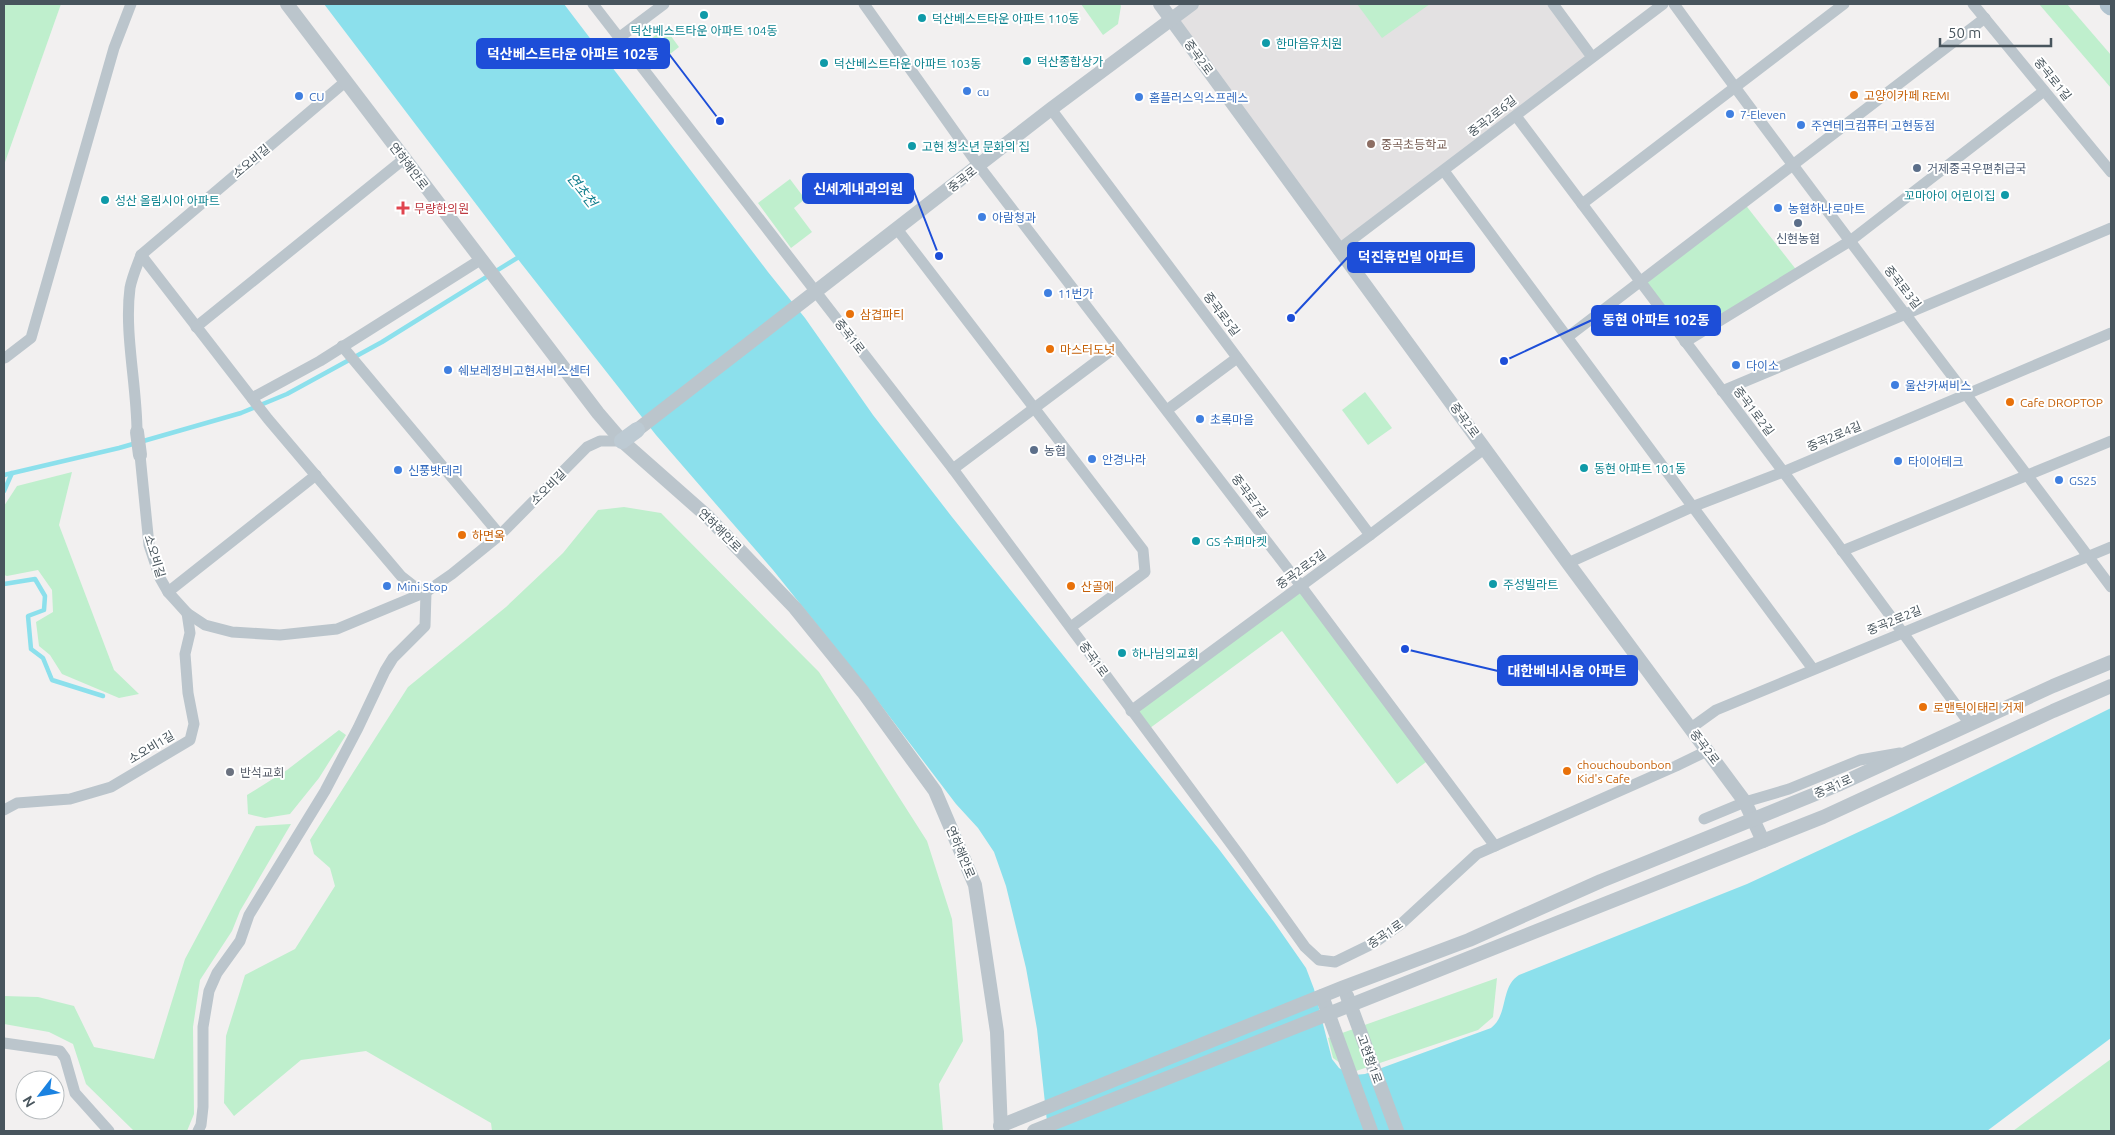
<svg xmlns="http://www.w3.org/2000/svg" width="2115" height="1135" viewBox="0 0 2115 1135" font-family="Ubuntu,'Noto Sans KR',sans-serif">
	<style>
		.education { fill: #e3e1e2 }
		.green { fill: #bfefcd }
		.water { fill: #8ce0ec }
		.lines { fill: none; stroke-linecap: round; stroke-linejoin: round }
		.stream { stroke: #8ce0ec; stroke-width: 4.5 }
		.minor { stroke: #bbc5cc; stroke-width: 11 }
		.tertiary { stroke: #bbc5cc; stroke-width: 14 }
		.secondary { stroke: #bdcad3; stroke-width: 16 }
		.primary { stroke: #b0c2ce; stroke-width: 19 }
		.culture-dot { fill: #0f9aa8; stroke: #fff; stroke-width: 2 }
		.shop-dot { fill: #3f7fe0; stroke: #fff; stroke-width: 2 }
		.food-dot { fill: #e8710a; stroke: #fff; stroke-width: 2 }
		.education-dot { fill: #8d6e63; stroke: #fff; stroke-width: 2 }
		.service-dot { fill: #5c6f8a; stroke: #fff; stroke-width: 2 }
		.health-dot { fill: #e0444e; stroke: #fff; stroke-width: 2 }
		.worship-dot { fill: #6b7280; stroke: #fff; stroke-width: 2 }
		.labels { text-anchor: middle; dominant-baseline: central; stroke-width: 4; stroke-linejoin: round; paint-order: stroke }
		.culture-label { font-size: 12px; fill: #0d838f; stroke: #fff; text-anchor: start }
		.street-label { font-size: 12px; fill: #48555d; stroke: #fff }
		.shop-label { font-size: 12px; fill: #366cbe; stroke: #fff; text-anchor: start }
		.food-label { font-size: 12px; fill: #c56008; stroke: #fff; text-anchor: start }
		.education-label { font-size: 12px; fill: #785e54; stroke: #fff; text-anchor: start }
		.service-label { font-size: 12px; fill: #4e5e75; stroke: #fff; text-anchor: start }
		.health-label { font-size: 12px; fill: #be3a42; stroke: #fff; text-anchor: start }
		.worship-label { font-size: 12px; fill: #5b616d; stroke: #fff; text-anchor: start }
		.water-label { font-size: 14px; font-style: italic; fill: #0e7c8b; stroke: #fff }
		.leader { fill: none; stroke: #1d4ed8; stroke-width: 2 }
		.callout-dot { fill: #1d4ed8; stroke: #fff; stroke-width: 2 }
		.callout { fill: #1d4ed8; stroke: #1d4ed8; stroke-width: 2 }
		.callout-label { font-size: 14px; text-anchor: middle; font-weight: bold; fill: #fff }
	</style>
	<rect width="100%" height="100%" fill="#f2f0f0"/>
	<polygon class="education" points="1192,4 1553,4 1592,57 1338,250 1172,19"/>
	<g class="green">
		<polygon points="4,4 61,4 4,165"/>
		<polygon points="1081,4 1120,4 1121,6 1118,24 1103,35"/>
		<polygon points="1357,4 1430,4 1382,38"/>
		<polygon points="2039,4 2067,4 2111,55 2111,88"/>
		<polygon points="665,28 679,47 661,61 647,42"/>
		<polygon points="790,179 805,199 794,208 812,232 791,248 758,203"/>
		<polygon points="1744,203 1798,272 1685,342 1639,281"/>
		<polygon points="1365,392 1392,428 1368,445 1342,410"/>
		<polygon points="72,472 59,525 114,670 139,694 119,698 62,674 50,655 39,646 36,622 53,612 52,590 38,570 7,576 4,575 4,506 17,486"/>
		<polygon points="624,507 661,513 819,672 927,841 952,919 963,1041 939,1084 943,1131 492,1131 491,1123 366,1051 301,1060 234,1116 224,1103 226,1036 245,975 295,949 335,886 330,868 314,854 310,840 408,687 506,607 563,553 598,510"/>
		<polygon points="1301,586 1430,759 1397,784 1282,631 1146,731 1131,711"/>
		<polygon points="339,730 346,735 319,778 290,814 265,818 248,814 247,795 287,770"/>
		<polygon points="291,824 240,911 232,931 200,980 193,1027 194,1114 187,1131 134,1131 86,1084 73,1044 49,1032 4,1024 4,996 38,997 74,1006 94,1047 154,1059 185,959 256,826"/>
		<polygon points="1497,978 1493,1017 1478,1030 1353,1072 1333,1058 1328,1038"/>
		<polygon points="2111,1059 2111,1131 2013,1131"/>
	</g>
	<path class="water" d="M324,4H564L768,272L805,318L873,415L952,517L1218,848L1274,922L1306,968L1314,989L1332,1059L1339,1068L1346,1072L1354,1075L1365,1074L1491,1028C1509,1014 1500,987 1519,975L1747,884L1893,816L2111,708V1038L1987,1131H1048L1037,1029L1026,968L1006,886L994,852L978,828L956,804L867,687L773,570L656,435L517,258Z"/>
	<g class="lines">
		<g class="stream">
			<polyline points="4,475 119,448 241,413 287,394 382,342 522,255"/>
			<polyline points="4,491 12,473"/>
			<polyline points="4,584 35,579 45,596 44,610 28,616 31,649 43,658 52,680 103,696"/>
		</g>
		<g class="minor">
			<polyline points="593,4 953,469 1240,856 1305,947 1319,960 1335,962 1374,943 1401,924 1477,854 1676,766 1707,751"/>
			<polyline points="864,4 979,166 1301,586 1495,846"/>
			<polyline points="1553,4 1592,57"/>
			<path d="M1674,4C1816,200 1966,392 2111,587"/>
			<polyline points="1973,4 2111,172"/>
			<polyline points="620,37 664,4"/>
			<polyline points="1051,109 1370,535"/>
			<polyline points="1516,116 1833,538 1970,724"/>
			<path d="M1444,171C1568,336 1689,504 1813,669"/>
			<polyline points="1582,204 1844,4"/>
			<polyline points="897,229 1143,550 1145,572 1071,627"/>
			<polyline points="1338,250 1663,4"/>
			<polyline points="141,255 268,419 401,576 415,587 426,592 425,626 393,658 385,671 358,728 325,791 249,915 240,941 217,973 209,991 203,1027 203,1107 201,1125 198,1131"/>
			<polyline points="196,327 404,159"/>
			<polyline points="1569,336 1985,18"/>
			<polyline points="1685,342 1850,241 2044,91"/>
			<polyline points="342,346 500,535"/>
			<polyline points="5,358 31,338 114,48 131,4"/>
			<polyline points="1722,391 2111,228"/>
			<polyline points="252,398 320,361 480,260"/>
			<polyline points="1167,410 1237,358"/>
			<path d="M137,432C137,386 124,333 130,288C132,277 137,266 141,255L345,82"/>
			<polyline points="140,455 149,545 160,578 168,592 187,613 205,625 232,632 280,635 337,629 426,592 452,574 500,535 587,447 600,441 622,441"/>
			<polyline points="953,469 1117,346"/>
			<polyline points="1842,551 2111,441"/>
			<polyline points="1568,563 1692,507 1783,472 2111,333"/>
			<polyline points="168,592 316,475"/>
			<polyline points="1131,711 1370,535 1485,448"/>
			<polyline points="1691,728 1716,710 2111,547"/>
			<polyline points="4,810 17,803 70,799 111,787 190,740 194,724 188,693 185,654 190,633 187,613"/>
			<polyline points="1704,819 1745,802 1789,789 1860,760 1900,753"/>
			<polyline points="4,1043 60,1051 65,1058 75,1093 109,1131"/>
		</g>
		<g class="tertiary">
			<polyline points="287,4 598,413 622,441 707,516 795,608 863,692 935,791 975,885 997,1032 1001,1131"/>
			<polyline points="1160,4 1568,563 1745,802 1763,841"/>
			<polyline points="637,430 1051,109 1192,4"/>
			<polyline points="137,432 140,455"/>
			<polyline points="1322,996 1371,1131"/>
			<polyline points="1347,996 1397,1131"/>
			<polyline points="1000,1126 1344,987 1469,940 1601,881 1840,784 2053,686 2111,662"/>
			<polyline points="1034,1131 1823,817 2053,711 2111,686"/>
		</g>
		<polyline class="secondary" points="622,441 637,430"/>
		<polyline class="primary" points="2109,4 2111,6"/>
	</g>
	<g class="culture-dot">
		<circle cx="704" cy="15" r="5"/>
		<circle cx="922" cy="18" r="5"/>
		<circle cx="1266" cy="43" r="5"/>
		<circle cx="1027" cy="61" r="5"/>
		<circle cx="824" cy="63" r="5"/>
		<circle cx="912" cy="146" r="5"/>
		<circle cx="2005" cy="195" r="5"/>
		<circle cx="105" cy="200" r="5"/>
		<circle cx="1584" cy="468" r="5"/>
		<circle cx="1196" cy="541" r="5"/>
		<circle cx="1493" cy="584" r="5"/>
		<circle cx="1122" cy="653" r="5"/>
	</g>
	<g class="shop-dot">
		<circle cx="967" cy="91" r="5"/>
		<circle cx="299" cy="96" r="5"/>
		<circle cx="1139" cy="97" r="5"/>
		<circle cx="1730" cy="114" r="5"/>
		<circle cx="1801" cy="125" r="5"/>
		<circle cx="1778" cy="208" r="5"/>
		<circle cx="982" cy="217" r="5"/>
		<circle cx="1048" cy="293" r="5"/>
		<circle cx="1736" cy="365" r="5"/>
		<circle cx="448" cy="370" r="5"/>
		<circle cx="1895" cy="385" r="5"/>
		<circle cx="1200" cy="419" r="5"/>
		<circle cx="1092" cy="459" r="5"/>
		<circle cx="1898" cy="461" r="5"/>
		<circle cx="398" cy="470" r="5"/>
		<circle cx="2059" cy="480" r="5"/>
		<circle cx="387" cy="586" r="5"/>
	</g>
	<g class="food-dot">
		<circle cx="1854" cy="95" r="5"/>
		<circle cx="850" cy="314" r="5"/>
		<circle cx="1050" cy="349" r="5"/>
		<circle cx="2010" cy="402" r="5"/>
		<circle cx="462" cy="535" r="5"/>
		<circle cx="1071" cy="586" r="5"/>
		<circle cx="1923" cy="707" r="5"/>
		<circle cx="1567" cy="771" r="5"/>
	</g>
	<circle class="education-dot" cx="1371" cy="144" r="5"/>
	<g class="service-dot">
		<circle cx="1917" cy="168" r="5"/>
		<circle cx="1798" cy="223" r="5"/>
		<circle cx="1034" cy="450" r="5"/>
	</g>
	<path class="health-dot" d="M400.5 200.5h5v5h5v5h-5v5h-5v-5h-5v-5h5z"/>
	<circle class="worship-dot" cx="230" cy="772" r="5"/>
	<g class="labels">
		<g class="culture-label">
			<text x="932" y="18">덕산베스트타운 아파트 110동</text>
			<text x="704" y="30" text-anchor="middle">덕산베스트타운 아파트 104동</text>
			<text x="1276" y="43">한마음유치원</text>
			<text x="1037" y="61">덕산종합상가</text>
			<text x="834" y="63">덕산베스트타운 아파트 103동</text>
			<text x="922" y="146">고현 청소년 문화의 집</text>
			<text x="1995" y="195" text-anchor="end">꼬마아이 어린이집</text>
			<text x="115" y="200">성산 올림시아 아파트</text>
			<text x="1594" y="468">동현 아파트 101동</text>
			<text x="1206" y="541">GS 수퍼마켓</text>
			<text x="1503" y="584">주성빌라트</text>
			<text x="1132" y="653">하나님의교회</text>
		</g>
		<g class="street-label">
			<text transform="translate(1199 57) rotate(54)">중곡2로</text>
			<text transform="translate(2053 79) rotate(51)">중곡로1길</text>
			<text transform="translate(1492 116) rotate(-38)">중곡2로6길</text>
			<text transform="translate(251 161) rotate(-40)">소오비길</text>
			<text transform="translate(409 166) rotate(53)">연하해안로</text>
			<text transform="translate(962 179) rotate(-38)">중곡로</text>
			<text transform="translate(1903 287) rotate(52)">중곡로3길</text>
			<text transform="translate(1222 314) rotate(53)">중곡로5길</text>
			<text transform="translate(850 336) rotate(52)">중곡1로</text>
			<text transform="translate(1754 411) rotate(53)">중곡1로2길</text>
			<text transform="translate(1465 420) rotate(54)">중곡2로</text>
			<text transform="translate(1834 436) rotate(-23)">중곡2로4길</text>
			<text transform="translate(548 487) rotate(-45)">소오비길</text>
			<text transform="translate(1250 496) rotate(53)">중곡로7길</text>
			<text transform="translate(720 530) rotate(45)">연하해안로</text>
			<text transform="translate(155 556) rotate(73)">소오비길</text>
			<text transform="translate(1301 569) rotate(-36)">중곡2로5길</text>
			<text transform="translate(1894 620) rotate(-22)">중곡2로2길</text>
			<text transform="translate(1094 659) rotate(54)">중곡1로</text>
			<text transform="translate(151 747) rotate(-31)">소오비1길</text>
			<text transform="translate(1705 747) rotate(53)">중곡2로</text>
			<text transform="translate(1833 786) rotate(-24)">중곡1로</text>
			<text transform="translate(961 852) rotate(67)">연하해안로</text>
			<text transform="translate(1385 934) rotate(-35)">중곡1로</text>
			<text transform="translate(1370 1059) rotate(70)">고현항1로</text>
		</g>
		<g class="shop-label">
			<text x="977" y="91">cu</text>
			<text x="309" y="96">CU</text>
			<text x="1149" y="97">홈플러스익스프레스</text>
			<text x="1740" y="114">7-Eleven</text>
			<text x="1811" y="125">주연테크컴퓨터 고현동점</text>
			<text x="1788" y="208">농협하나로마트</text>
			<text x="992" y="217">아람청과</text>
			<text x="1058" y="293">11번가</text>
			<text x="1746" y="365">다이소</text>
			<text x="458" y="370">쉐보레정비고현서비스센터</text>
			<text x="1905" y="385">울산카써비스</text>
			<text x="1210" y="419">초록마을</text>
			<text x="1102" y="459">안경나라</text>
			<text x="1908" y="461">타이어테크</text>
			<text x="408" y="470">신풍밧데리</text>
			<text x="2069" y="480">GS25</text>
			<text x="397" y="586">Mini Stop</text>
		</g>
		<g class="food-label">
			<text x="1864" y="95">고양이카페 REMI</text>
			<text x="860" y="314">삼겹파티</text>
			<text x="1060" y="349">마스터도넛</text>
			<text x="2020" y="402">Cafe DROPTOP</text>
			<text x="472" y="535">하면옥</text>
			<text x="1081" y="586">산골에</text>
			<text x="1933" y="707">로맨틱이태리 거제</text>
			<text x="1577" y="764">chouchoubonbon<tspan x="1577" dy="14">Kid's Cafe</tspan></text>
		</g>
		<g class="education-label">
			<text x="1381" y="144">중곡초등학교</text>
		</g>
		<g class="service-label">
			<text x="1927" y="168">거제중곡우편취급국</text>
			<text x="1798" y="238" text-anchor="middle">신현농협</text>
			<text x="1044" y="450">농협</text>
		</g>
		<g class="health-label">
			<text x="414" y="208">무량한의원</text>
		</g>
		<g class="worship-label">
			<text x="240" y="772">반석교회</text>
		</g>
		<g class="water-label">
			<text transform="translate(582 190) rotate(52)">연초천</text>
		</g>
	</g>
	<path class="leader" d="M720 121L669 54M939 256L913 189M1291 318L1348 257M1504 361L1592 320M1405 649L1498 671"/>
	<g class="callout-dot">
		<circle cx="720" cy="121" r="5"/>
		<circle cx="939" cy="256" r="5"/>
		<circle cx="1291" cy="318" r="5"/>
		<circle cx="1504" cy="361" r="5"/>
		<circle cx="1405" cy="649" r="5"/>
	</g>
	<g class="callout">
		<rect x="477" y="39" width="192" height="29" rx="5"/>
		<rect x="803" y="174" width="110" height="29" rx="5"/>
		<rect x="1348" y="243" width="126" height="29" rx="5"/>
		<rect x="1592" y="306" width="128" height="29" rx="5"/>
		<rect x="1498" y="656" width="139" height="29" rx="5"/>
	</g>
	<g class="callout-label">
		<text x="573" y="59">덕산베스트타운 아파트 102동</text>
		<text x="858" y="194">신세계내과의원</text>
		<text x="1411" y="262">덕진휴먼빌 아파트</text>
		<text x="1656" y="325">동현 아파트 102동</text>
		<text x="1567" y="676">대한베네시움 아파트</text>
	</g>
	<rect width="2115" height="1135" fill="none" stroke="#48555d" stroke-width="10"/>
	<g transform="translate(40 1095) rotate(239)"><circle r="24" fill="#ffffff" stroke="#b6bbbe"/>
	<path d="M0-4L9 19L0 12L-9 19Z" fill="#1a82e1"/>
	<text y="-8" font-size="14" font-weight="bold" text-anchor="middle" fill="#48555d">N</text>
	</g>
	<path d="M1940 38v8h111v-8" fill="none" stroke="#48555d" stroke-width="2.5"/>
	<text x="1948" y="38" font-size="15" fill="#48555d" stroke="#ffffff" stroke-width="4" paint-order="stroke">50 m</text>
</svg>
